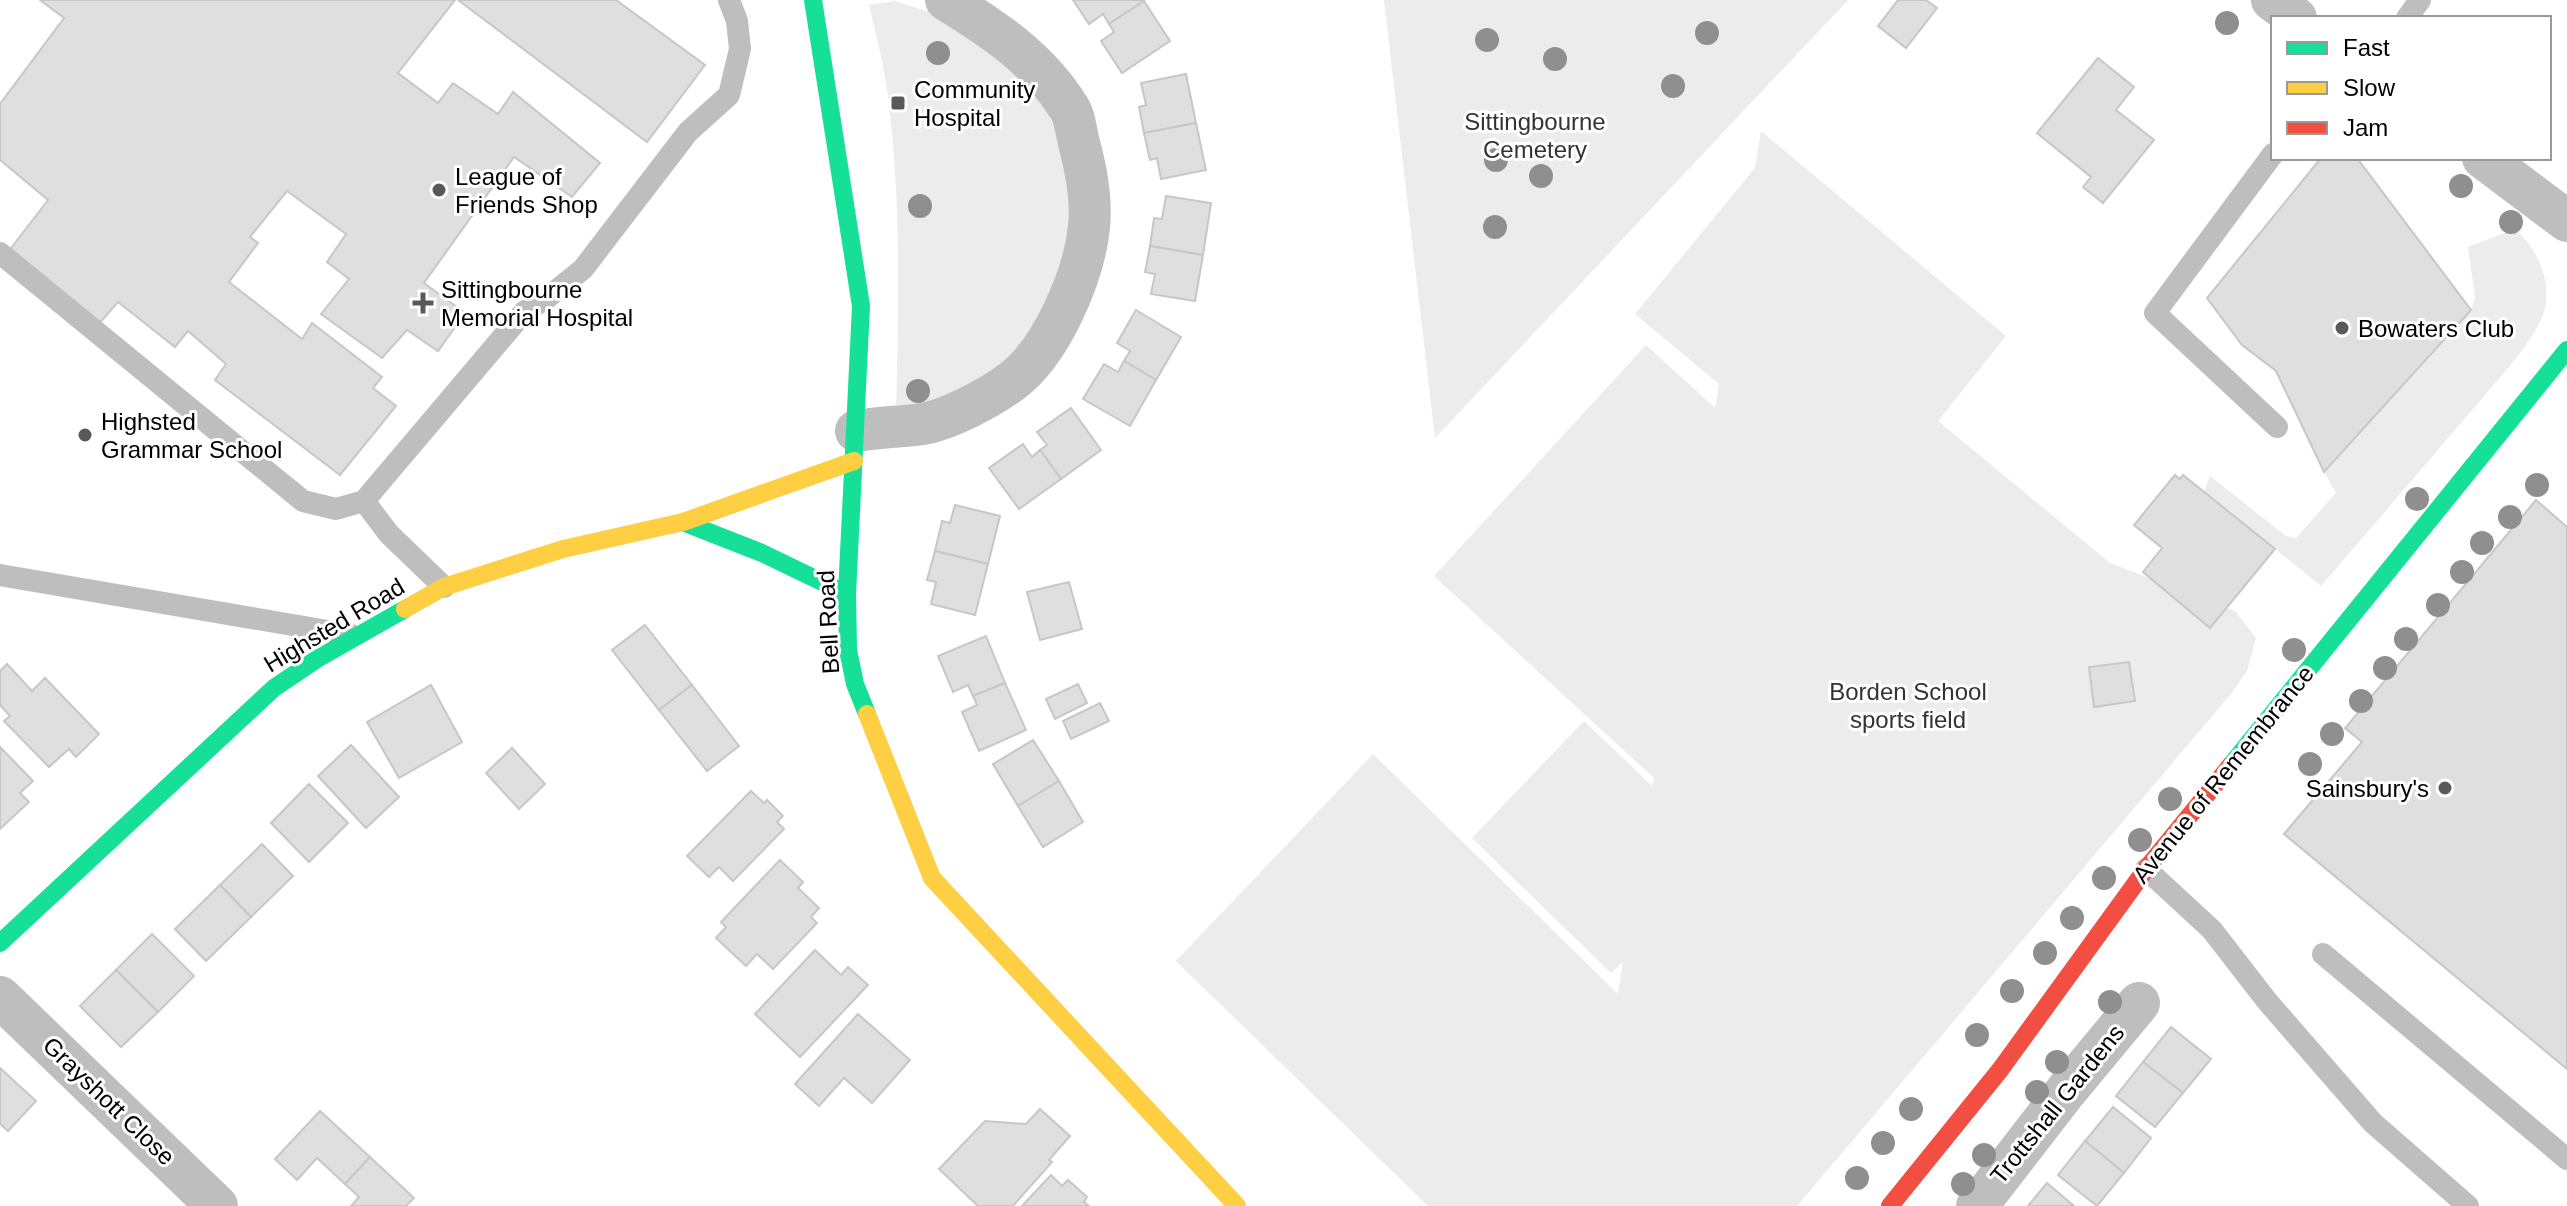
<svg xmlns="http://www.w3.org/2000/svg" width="2567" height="1206" viewBox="0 0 2567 1206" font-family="Arial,sans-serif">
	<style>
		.green { fill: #ececec }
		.building { fill: #dfdfdf; stroke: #c7c7c7; stroke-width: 2 }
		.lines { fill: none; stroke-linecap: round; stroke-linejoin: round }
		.lane { stroke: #bebebe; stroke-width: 22 }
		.street { stroke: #bebebe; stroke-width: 42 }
		.fast { stroke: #16e098; stroke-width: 18 }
		.slow { stroke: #ffcf43; stroke-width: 18 }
		.jam { stroke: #f24e42; stroke-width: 18 }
		.tree { fill: #8f8f8f }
		.poi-dot { fill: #595959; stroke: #fff; stroke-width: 3 }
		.labels { text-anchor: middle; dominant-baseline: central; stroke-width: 6; stroke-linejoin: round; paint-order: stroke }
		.poi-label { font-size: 24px; fill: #000; stroke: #fff; text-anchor: start }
		.park-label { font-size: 24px; fill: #333; stroke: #fff }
		.street-label { font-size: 24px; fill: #000; stroke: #fff }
	</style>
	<rect width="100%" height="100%" fill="#fff"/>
	<g class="green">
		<polygon points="1384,0 1848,0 1435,438"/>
		<path d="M895,1L930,12L990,44L1042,102L1067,153L1071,180L1069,247L1027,345L946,408L896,409C899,305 901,200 888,96C884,65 876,35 869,5Z"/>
		<polygon points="1761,131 2006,336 1938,421 2110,563 2235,611 2256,638 2247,671 2230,695 1797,1206 1428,1206 1176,961 1373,754 1618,994 1623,962 1611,973 1472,838 1584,721 1652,786 1654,778 1434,576 1646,345 1715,408 1719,384 1635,314 1755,168"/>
		<path d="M2515,229C2540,251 2555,288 2541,320C2533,337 2521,352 2509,367L2321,586L2204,491L2210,476L2286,536L2296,538L2336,493L2324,472L2471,310L2475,297L2468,247Z"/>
	</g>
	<g class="building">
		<polygon points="40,0 455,0 398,73 438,103 453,83 498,114 513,92 600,163 572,197 514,157 424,283 465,313 438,351 407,330 382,358 321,314 349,279 327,262 346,234 287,191 250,237 258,243 229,282 302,339 312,323 382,377 373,388 396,406 340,475 215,380 226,364 188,331 175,347 118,302 97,326 8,252 48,200 0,160 0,104 64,18"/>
		<polygon points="458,0 616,0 705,65 647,142"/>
		<polygon points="1073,0 1143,0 1144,1 1109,24 1103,14 1089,24"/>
		<polygon points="1898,0 1926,0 1937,8 1906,48 1878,26"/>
		<polygon points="1144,1 1170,41 1122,73 1101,41 1114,32 1109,24"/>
		<polygon points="2098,58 2134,87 2116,110 2154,140 2103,203 2083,187 2091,177 2037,133"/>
		<polygon points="1186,74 1196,123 1144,133 1139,107 1146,105 1141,83"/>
		<polygon points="1196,123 1206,170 1161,179 1157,158 1150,160 1144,133"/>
		<polygon points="2321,158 2357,158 2471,310 2324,472 2276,371 2242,345 2207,298"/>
		<polygon points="1166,196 1211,203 1203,255 1150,246 1154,218 1162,219"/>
		<polygon points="1150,246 1203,255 1195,301 1151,294 1155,274 1145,272"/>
		<polygon points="1136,310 1181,337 1156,380 1124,361 1130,351 1117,343"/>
		<polygon points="1124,361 1156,380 1130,426 1083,399 1104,364 1118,372"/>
		<polygon points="1071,408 1101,450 1061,479 1040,450 1047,445 1037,432"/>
		<polygon points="1023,444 1032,457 1040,450 1061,479 1019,509 989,468"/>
		<polygon points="2175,475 2180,479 2183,475 2275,549 2210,628 2143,572 2162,548 2134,525"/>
		<polygon points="2536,500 2567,527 2567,1069 2284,834 2362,742 2345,728"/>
		<polygon points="955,505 1000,516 988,564 935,551 942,521 950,523"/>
		<polygon points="935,551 988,564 975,615 931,604 936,582 927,580"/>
		<polygon points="1069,582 1082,629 1040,640 1027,592"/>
		<polygon points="645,625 692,685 659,710 612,650"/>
		<polygon points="986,636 1005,683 973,696 968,685 953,692 938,656"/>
		<polygon points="2129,662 2135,701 2094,707 2089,667"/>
		<polygon points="7,664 32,691 45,678 99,734 76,757 69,749 49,767 4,721 10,716 0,705 0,671"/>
		<polygon points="1005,683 1026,730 979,751 962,712 977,705 973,696"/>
		<polygon points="1078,684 1087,703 1055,719 1046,699"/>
		<polygon points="431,685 462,742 399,778 367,722"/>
		<polygon points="692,685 739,746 707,771 659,710"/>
		<polygon points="1100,703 1109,721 1071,739 1063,721"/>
		<polygon points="1033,740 1059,781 1018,806 993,764"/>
		<polygon points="351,745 399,797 366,828 318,776"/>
		<polygon points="0,747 33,781 20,793 29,802 0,829"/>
		<polygon points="512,748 545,784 519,809 486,773"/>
		<polygon points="1059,781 1083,822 1043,847 1018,806"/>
		<polygon points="309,784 348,823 309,862 271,823"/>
		<polygon points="751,791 764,803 767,800 783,816 777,822 784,829 733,881 719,867 709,877 687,856"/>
		<polygon points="262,844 293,876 251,917 220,885"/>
		<polygon points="780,860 803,882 798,888 819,908 811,917 817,923 773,969 757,954 746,966 716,938 726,927 721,922"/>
		<polygon points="220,885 251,917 206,961 175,929"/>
		<polygon points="152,934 194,976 158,1012 116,970"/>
		<polygon points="815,950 841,975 848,967 868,985 800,1057 755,1014"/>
		<polygon points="116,970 158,1012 121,1047 80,1006"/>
		<polygon points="858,1014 910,1060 872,1103 844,1078 819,1106 795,1084"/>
		<polygon points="2171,1027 2211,1059 2183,1093 2143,1062"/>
		<polygon points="2143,1062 2183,1093 2155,1127 2116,1096"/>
		<polygon points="0,1068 36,1101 8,1131 0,1124"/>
		<polygon points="2113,1107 2151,1138 2124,1173 2085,1141"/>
		<polygon points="1040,1109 1070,1136 1049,1160 1052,1162 1013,1206 978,1206 939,1169 985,1121 1026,1124"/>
		<polygon points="320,1111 370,1157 345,1184 317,1158 297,1180 275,1159"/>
		<polygon points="2085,1141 2124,1173 2097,1206 2058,1175"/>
		<polygon points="370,1157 414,1198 406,1206 351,1206 359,1197 345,1184"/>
		<polygon points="1051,1175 1062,1186 1068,1180 1087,1197 1084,1202 1089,1206 1022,1206"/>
		<polygon points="2047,1183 2074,1206 2028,1206"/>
	</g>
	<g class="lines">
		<g class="lane">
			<polyline points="2407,18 2420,0"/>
			<polyline points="2273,154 2155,313 2277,427"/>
			<polyline points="0,253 303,501 336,509 364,501 524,312 547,298 583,269 688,132 729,95 740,49 737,21 729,0"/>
			<polyline points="364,501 389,534 444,587"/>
			<polyline points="0,575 351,635"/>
			<polyline points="2146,869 2212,930 2267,1001 2373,1123 2468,1206"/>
			<polyline points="2323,954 2567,1159"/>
		</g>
		<g class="street">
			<polyline points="2272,0 2296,18"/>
			<polyline points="2483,158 2567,221"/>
			<path d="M856,431C878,427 901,427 923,424C950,419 989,398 1011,382C1051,353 1084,276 1089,227C1092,199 1086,169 1079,143C1076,131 1075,117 1069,108C1039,59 993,29 946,0"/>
			<polyline points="0,997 217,1206"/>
			<polyline points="1977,1206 2066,1091 2139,1003"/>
		</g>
		<g class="fast">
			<polyline points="813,0 861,306 847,594 848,650 855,684 867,714"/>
			<polyline points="683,522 762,553 847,594"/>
			<polyline points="2231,765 2567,350"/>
			<polyline points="0,943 274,688 317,659 405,609"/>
		</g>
		<g class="slow">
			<polyline points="405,609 444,587 563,549 683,522 854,461"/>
			<polyline points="867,714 932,878 1237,1206"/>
		</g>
		<polyline class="jam" points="1890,1206 2000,1070 2146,869 2231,765"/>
	</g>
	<g class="tree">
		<circle cx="2227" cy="23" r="12"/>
		<circle cx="1707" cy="33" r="12"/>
		<circle cx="1487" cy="40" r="12"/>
		<circle cx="938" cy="53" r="12"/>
		<circle cx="1555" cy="59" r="12"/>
		<circle cx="1673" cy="86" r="12"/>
		<circle cx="1496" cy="160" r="12"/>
		<circle cx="1541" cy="176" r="12"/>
		<circle cx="2461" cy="186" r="12"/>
		<circle cx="920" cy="206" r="12"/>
		<circle cx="2511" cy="222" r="12"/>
		<circle cx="1495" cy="227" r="12"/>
		<circle cx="918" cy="391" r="12"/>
		<circle cx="2537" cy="485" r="12"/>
		<circle cx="2417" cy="499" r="12"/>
		<circle cx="2510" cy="517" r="12"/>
		<circle cx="2482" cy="543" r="12"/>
		<circle cx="2462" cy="572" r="12"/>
		<circle cx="2438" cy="605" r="12"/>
		<circle cx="2406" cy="639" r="12"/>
		<circle cx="2294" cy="650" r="12"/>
		<circle cx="2385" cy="668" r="12"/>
		<circle cx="2361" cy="701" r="12"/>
		<circle cx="2332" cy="734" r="12"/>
		<circle cx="2310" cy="764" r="12"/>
		<circle cx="2170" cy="799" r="12"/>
		<circle cx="2140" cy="840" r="12"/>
		<circle cx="2104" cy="878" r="12"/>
		<circle cx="2072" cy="918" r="12"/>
		<circle cx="2045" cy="953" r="12"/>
		<circle cx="2012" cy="991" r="12"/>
		<circle cx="2110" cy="1002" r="12"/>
		<circle cx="1977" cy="1035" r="12"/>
		<circle cx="2057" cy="1062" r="12"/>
		<circle cx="2037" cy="1092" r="12"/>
		<circle cx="1911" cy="1109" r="12"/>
		<circle cx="1883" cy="1143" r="12"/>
		<circle cx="1984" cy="1155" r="12"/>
		<circle cx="1857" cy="1178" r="12"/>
		<circle cx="1963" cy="1184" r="12"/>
	</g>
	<g class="poi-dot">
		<rect x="890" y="95" width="16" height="16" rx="4"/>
		<circle cx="439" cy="190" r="8"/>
		<path d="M419 291h8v8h8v8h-8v8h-8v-8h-8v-8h8z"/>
		<circle cx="2342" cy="328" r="8"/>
		<circle cx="85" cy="435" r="8"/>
		<circle cx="2445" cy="788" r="8"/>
	</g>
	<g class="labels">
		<g class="poi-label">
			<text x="914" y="89">Community<tspan x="914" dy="28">Hospital</tspan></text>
			<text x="455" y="176">League of<tspan x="455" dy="28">Friends Shop</tspan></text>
			<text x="441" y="289">Sittingbourne<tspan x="441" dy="28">Memorial Hospital</tspan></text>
			<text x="2358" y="328">Bowaters Club</text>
			<text x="101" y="421">Highsted<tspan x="101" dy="28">Grammar School</tspan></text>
			<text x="2429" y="788" text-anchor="end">Sainsbury's</text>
		</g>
		<g class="park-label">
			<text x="1535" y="121">Sittingbourne<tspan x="1535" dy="28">Cemetery</tspan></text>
			<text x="1908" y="691">Borden School<tspan x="1908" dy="28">sports field</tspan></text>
		</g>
		<g class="street-label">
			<text transform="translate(828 622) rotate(-93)">Bell Road</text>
			<text transform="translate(334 625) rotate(-31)">Highsted Road</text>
			<text transform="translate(2223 774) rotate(-51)">Avenue of Remembrance</text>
			<text transform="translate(109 1101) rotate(44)">Grayshott Close</text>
			<text transform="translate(2057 1104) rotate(-51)">Trottshall Gardens</text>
		</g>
	</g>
	<rect x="2271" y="16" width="280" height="144" fill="#ffffff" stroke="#999999" stroke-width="2"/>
	<rect x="2287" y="42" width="40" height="12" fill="#16e098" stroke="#999999" stroke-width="2"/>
	<text x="2343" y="56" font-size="24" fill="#000000">Fast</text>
	<rect x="2287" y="82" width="40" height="12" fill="#ffcf43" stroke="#999999" stroke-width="2"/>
	<text x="2343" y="96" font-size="24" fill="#000000">Slow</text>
	<rect x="2287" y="122" width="40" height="12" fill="#f24e42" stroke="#999999" stroke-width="2"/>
	<text x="2343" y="136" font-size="24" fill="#000000">Jam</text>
</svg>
